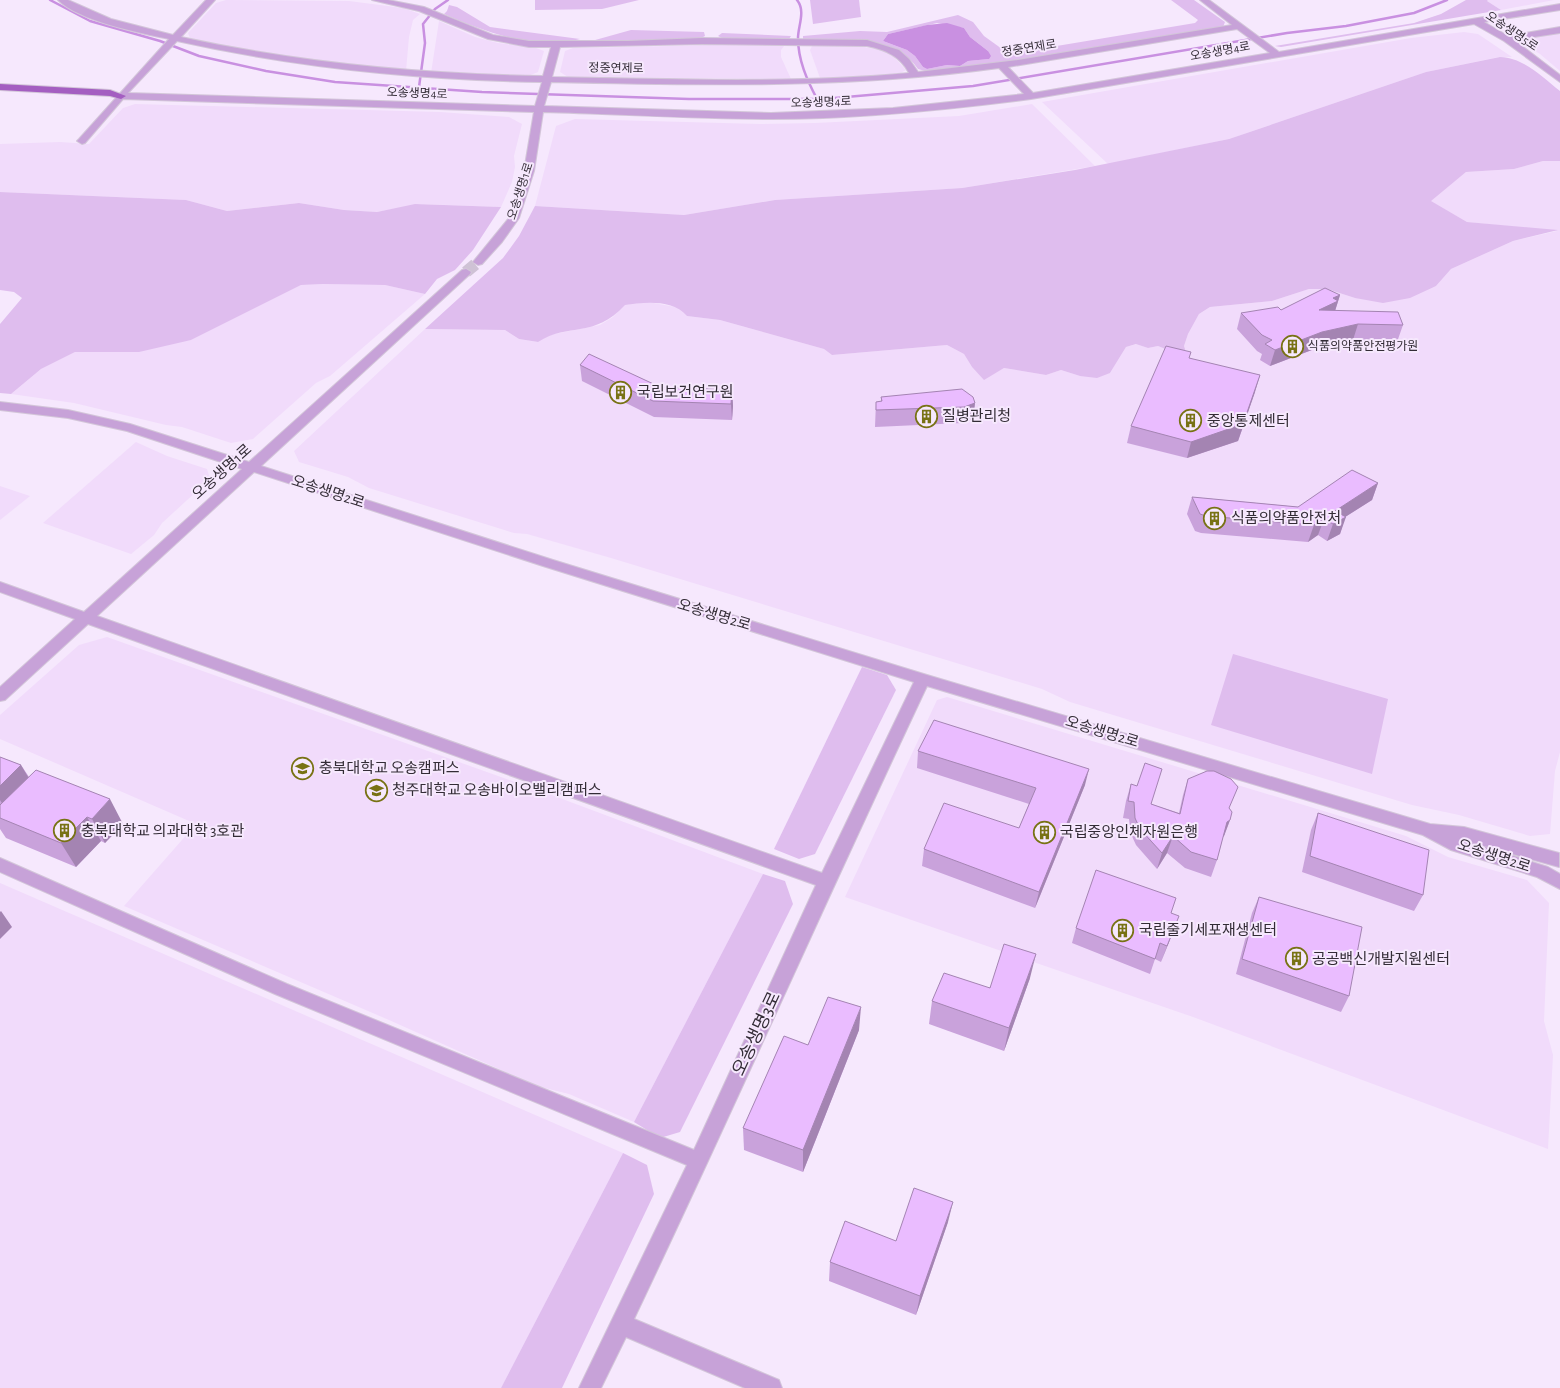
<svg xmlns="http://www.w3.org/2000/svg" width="1560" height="1388" viewBox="0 0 1560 1388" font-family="'Alegreya Sans','Noto Sans KR',sans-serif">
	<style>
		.built { fill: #f1dbfb }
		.green { fill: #dfbdee; fill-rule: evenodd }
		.water { fill: #c990e1 }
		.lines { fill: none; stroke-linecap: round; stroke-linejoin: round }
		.stream { stroke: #c990e1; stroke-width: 2.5 }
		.minor-tunnel { stroke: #cfc2d5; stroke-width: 12; stroke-dasharray: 12 6; stroke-linecap: butt }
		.minor-casing { stroke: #d3c6d9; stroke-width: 2 }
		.major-casing { stroke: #d3c6d9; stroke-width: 2 }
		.minor { fill: #c7a2d8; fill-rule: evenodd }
		.major { fill: #a45ec1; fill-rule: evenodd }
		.wall { fill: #c9a2db }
		.shaded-wall { fill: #a484b2 }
		.building { fill: #eabcff; stroke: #a484b2 }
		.labels { text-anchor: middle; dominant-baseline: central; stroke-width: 4; stroke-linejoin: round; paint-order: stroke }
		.far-street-label { font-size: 12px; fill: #332c36; stroke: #f6e8fd }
		.far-poi-label { font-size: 12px; fill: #332c36; stroke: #f6e8fd; text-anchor: start }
		.poi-label { font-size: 15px; fill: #332c36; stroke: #f6e8fd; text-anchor: start }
		.street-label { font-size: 15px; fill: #332c36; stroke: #f6e8fd }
		.near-street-label { font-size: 18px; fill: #332c36; stroke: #f6e8fd }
	</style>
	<rect width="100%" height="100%" fill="#f6e8fd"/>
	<g class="built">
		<polygon points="226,0 349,1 403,8 420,14 413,20 409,37 406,71 279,57 190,38 188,33 216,3"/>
		<polygon points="1488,0 1554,0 1501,10 1487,1"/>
		<polygon points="439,21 475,37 498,43 536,48 544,51 538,72 528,76 431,73"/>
		<polygon points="1464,32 1478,34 1512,57 1499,57 1426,72 1229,139 1108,164 1042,102 1411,38"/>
		<polygon points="1560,33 1560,71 1540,54 1522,43 1524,39"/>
		<polygon points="716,45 785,45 781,50 781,57 791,79 568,77 560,72 565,51 573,48"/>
		<polygon points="853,45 881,50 891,54 906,70 899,74 820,78 810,50 812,46"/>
		<polygon points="135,104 440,112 509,117 522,124 514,156 515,167 512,182 501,207 419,204 377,212 344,210 299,203 227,211 186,200 0,192 0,144 60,142 89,144 123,108"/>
		<polygon points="1032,104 1095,166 962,188 775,200 684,215 535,206 556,126 575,119 760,124 815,123 959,116"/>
		<polygon points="1543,161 1560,161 1560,752 1555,771 1550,834 1530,836 1459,815 1412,805 1070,702 1042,689 611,558 527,534 514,533 369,488 348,477 299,462 294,451 425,329 505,330 519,339 537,342 549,335 600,325 613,317 624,305 648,302 681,308 687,316 720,320 824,349 832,355 947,345 964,354 972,367 984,379 1004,368 1046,375 1061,370 1080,376 1110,373 1126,347 1137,344 1148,348 1158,346 1188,358 1184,346 1188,334 1199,314 1210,307 1272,301 1309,289 1327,289 1355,298 1436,286 1451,269 1513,241 1557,231 1467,222 1430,201 1466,172 1514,169"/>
		<polygon points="323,284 385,285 425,294 330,376 316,383 253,439 231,443 182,427 166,425 74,403 11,394 41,369 75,352 191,340 301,285"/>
		<polygon points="136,442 167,456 207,469 210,479 162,523 154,535 131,554 43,523"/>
		<polygon points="0,486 30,496 0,520"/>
		<polygon points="107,637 549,794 763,874 634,1122 569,1094 537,1086 389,1020 124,906 196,824 0,739 0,715 79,645"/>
		<polygon points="947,697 1406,836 1448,857 1527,880 1549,903 1544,1021 1553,1055 1548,1149 1193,1017 845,897 937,700"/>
		<polygon points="0,883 623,1153 501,1388 0,1388"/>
	</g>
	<g class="green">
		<polygon points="535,0 639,0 602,9 535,10"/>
		<polygon points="810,0 859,0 861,17 813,24"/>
		<path d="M1171,0H1194L1225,22L1223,27L1016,61L929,72L918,69C894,33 840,40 803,39V36L860,31L887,32L958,15L973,22L984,36L1009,54L1195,23L1198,20ZM937,23L964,28L970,37L988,51L989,59L968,61L960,66L947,65L927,69L923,67L915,56L907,50L883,41L888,34Z"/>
		<polygon points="1466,0 1488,0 1487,1 1501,10 1281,47 1275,46 1414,23 1441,14"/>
		<path d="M449,5L457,7L490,27L580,39C537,52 483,31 444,14L447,11Z"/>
		<polygon points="631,30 704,32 705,36 697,40 588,42"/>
		<polygon points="722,33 791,36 789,39 724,39 718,36"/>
		<path d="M1500,57C1524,58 1541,76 1560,91V161H1543L1514,169L1466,172L1431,201L1467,222L1558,230L1513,241L1451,269L1436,286L1410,298L1383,303L1355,298L1327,289H1309L1272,301L1210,307L1199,314L1188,334L1184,346L1188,358L1158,346L1148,348L1136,344L1126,347L1110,373L1097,378L1080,376L1061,370L1046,375L1004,368L984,380L972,367L964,354L947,345L832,355L824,349L720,320L687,316C673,299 644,302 625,305C594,339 569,322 538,342L519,339L505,330L425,329L503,258L519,236L535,206L684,215L775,200L962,188L1075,170L1229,139L1426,72Z"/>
		<polygon points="0,192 186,200 227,211 299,203 344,210 377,212 415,204 501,207 473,250 455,270 437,279 425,294 385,285 323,284 301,285 191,340 139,352 75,352 41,369 11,394 0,393 0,324 22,298 14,292 0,290"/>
		<polygon points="1233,654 1388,699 1372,774 1211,725"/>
		<polygon points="862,667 887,675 896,690 815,854 799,859 774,849"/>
		<polygon points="763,874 785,881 793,904 680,1132 660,1138 634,1122"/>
		<polygon points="623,1153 647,1165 654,1194 562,1388 501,1388"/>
	</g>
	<polygon class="water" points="947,23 964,28 970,37 988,51 991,56 989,59 968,61 960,66 947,65 927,69 923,67 915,56 907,50 883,41 888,34 927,25"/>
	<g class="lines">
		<g class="stream">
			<polyline points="50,0 90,21 160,41 199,56 266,71 335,82 482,92 689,99 823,99 973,86 1287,33 1346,26 1414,13 1447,0"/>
			<path d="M797,0C806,11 798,26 798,38C798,60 807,80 817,99"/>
			<polyline points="419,87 425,43 423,24 435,9 448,0"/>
		</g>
		<polyline class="minor-tunnel" points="466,272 478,262"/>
		<defs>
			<g id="minor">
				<path d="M58,0H68L111,19L173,35L206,0H215L181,37C301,63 421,74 543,76L551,47H529L488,39L419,11L372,0H388L424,7L493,35L529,41H628L702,38L867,40L899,50L909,59L918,72L1018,60L1232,25L1200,0H1209L1279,52L1560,4V10L1484,22L1508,36L1560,27V33L1514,40L1560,75V82L1504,41L1474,24L1031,99C945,110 858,119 770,119C695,119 619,114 543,112L534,171L519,218L502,242L482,264L478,265L473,262L509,218L524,171L534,112L123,99L85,143L82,144L77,141L79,139L169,39C140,33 79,21 58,0ZM1237,29L1270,53L1033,93L1008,67ZM177,41C298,68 418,80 542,82L535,106L128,93ZM702,44L867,46C886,50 900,56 909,73C791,84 671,79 552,77L560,47ZM999,68L1024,94L893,108L771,113L544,106L551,82C703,85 847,89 999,68Z"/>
				<path d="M466,269L471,272L470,274L261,466L553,560L927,675L1430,824L1464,827L1559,853V867L1463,840L1548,867L1560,874V889L1537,877L1451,850L1423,835L927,686C828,896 734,1109 634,1319L779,1380L782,1388H745L626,1337L601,1388H579L687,1165L275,994L0,872V858L287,984L694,1150L816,885L88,624L5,700L0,701V687L75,619L0,592V582L84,612L242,469L127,431L68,418L0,410V402L68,410L130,424L249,462L462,270ZM254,472L543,566L914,682L822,873L97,616Z"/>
			</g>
			<polygon id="major" points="0,84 110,90 126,96 121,99 110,96 0,90"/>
		</defs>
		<use href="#minor" class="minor-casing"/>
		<use href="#major" class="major-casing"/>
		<use href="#minor" class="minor"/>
		<use href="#major" class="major"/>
	</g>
	<g class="wall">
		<polygon points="1340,295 1335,311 1403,325 1397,342 1353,340 1317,348 1270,366 1260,360 1262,354 1257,351 1237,329 1241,313 1281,310"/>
		<polygon points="1189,359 1255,392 1238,441 1187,458 1127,443 1131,426"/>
		<polygon points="580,365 660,387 732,390 733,406 732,420 654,417 582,381"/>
		<polygon points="881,397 975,403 973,419 962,423 875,427 876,402 881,401"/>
		<polygon points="1378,483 1372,500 1345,517 1340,534 1327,541 1318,535 1308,542 1201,533 1195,531 1187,514 1192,497 1298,507"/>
		<polygon points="918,751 1085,785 1035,908 922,866 924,849 1019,828 1029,804 917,768"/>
		<polygon points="0,757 21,765 29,777 123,824 105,843 101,841 76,867 6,838 0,829"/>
		<polygon points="1188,779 1229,809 1230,820 1224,836 1223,837 1217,860 1211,877 1185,868 1167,853 1157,869 1136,845 1131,834 1129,819 1123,818 1126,801 1131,784 1151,804 1179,813 1183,795"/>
		<polygon points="1318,813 1423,895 1414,911 1302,872 1311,830"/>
		<polygon points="1259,897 1349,996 1341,1012 1236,974 1252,913"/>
		<polygon points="1171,913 1173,932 1161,962 1155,959 1150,974 1072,943 1076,928"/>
		<polygon points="1030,978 1004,1051 929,1024 932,1001"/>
		<polygon points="859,1030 803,1172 744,1150 743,1128 808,1045"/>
		<polygon points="948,1222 916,1315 829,1281 830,1262 896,1241"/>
	</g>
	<g class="shaded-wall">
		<polygon points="1340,295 1335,311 1319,310 1333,298"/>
		<polygon points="1358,324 1353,340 1317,348 1270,366 1275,350 1322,332"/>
		<polygon points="1260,375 1255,392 1238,441 1187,458 1191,442"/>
		<polygon points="732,390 733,406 732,420 731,404"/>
		<polygon points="975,403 973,419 962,423 964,407"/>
		<polygon points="1378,483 1372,500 1342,519 1346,517 1340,534 1327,541 1333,524 1335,511"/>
		<polygon points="1324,519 1318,535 1308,542 1314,525"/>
		<polygon points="21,765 31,782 5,808 0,800 0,786"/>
		<polygon points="1089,769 1085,785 1035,908 1039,892"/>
		<polygon points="110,799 123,824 105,843 92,819"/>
		<polygon points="87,817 101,841 76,867 61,843"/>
		<polygon points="1230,820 1224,836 1221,838 1227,822"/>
		<polygon points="1173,836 1167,853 1157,869 1162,853"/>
		<polygon points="1,911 12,927 0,939 0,912"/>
		<polygon points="1179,916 1173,932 1161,962 1167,946"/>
		<polygon points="1036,954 1030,978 1004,1051 1009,1028"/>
		<polygon points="861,1007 859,1030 803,1172 803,1150"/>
		<polygon points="953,1202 948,1222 916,1315 920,1296"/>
	</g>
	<g class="building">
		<polygon points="1325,288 1340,295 1333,298 1338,301 1319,310 1398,312 1403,325 1358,324 1322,332 1275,350 1265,344 1272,340 1262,335 1241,313 1278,307 1281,310"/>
		<polygon points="1166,346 1191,352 1189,358 1260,375 1243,424 1191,442 1131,426"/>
		<polygon points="589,354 660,387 732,390 731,404 653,401 580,365"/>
		<polygon points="962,389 973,397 975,403 964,407 876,410 876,402 882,401 881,397"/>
		<polygon points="1352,470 1378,483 1335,511 1346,517 1333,524 1324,519 1314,525 1206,516 1200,514 1192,497 1298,507"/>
		<polygon points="934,720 1089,769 1039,892 924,849 944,803 1019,828 1036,788 918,751"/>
		<polygon points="0,757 21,765 0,786"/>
		<polygon points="1145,763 1162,769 1151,804 1180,814 1188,779 1207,771 1214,771 1231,779 1238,787 1229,808 1232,812 1230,820 1227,822 1217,860 1191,852 1173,836 1162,853 1140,829 1135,818 1134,802 1128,801 1131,784 1137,786"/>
		<polygon points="36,770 110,799 92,819 87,817 61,843 0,818 0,805"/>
		<polygon points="1318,813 1429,850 1423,895 1310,856"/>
		<polygon points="1096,870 1176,898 1171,913 1179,916 1167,946 1160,943 1155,959 1076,928"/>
		<polygon points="1259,897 1362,927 1349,996 1242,959"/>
		<polygon points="1004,944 1036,954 1009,1028 932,1001 944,973 990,988"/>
		<polygon points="828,997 861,1007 803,1150 743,1128 784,1036 808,1045"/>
		<polygon points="914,1188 953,1202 920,1296 830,1262 845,1221 896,1241"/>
	</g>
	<defs>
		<symbol id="building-ring" viewBox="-11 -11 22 22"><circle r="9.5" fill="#f6e8fd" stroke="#787214" stroke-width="1.5"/><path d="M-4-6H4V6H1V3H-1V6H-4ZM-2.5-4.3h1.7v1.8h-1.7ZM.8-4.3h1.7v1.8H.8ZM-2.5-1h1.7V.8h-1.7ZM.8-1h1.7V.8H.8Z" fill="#787214"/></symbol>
		<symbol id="university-ring" viewBox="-11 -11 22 22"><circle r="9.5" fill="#f6e8fd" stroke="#787214" stroke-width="1.5"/><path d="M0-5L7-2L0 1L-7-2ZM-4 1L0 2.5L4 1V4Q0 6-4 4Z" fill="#787214"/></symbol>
	</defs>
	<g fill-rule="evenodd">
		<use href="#building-ring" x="1280" y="334" width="25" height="25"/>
		<use href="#building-ring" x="608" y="380" width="25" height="25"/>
		<use href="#building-ring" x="914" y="404" width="25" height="25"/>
		<use href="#building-ring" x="1178" y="408" width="25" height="25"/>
		<use href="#building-ring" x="1202" y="506" width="25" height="25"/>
		<use href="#university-ring" x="290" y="756" width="25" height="25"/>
		<use href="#university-ring" x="364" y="778" width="25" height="25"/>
		<use href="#building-ring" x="52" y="818" width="25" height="25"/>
		<use href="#building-ring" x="1032" y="820" width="25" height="25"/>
		<use href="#building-ring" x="1110" y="918" width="25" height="25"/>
		<use href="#building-ring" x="1284" y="946" width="25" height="25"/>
	</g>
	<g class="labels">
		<g class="far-street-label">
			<text transform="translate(1512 31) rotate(34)">오송생명5로</text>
			<text transform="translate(1029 48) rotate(-9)">정중연제로</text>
			<text transform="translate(1220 51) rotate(-10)">오송생명4로</text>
			<text transform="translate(616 68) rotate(1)">정중연제로</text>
			<text transform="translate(417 93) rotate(2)">오송생명4로</text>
			<text transform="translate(821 102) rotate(-2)">오송생명4로</text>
			<text transform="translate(520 191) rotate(-72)">오송생명1로</text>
		</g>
		<g class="far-poi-label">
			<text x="1308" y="346">식품의약품안전평가원</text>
		</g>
		<g class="poi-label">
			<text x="637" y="392">국립보건연구원</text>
			<text x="942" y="416">질병관리청</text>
			<text x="1207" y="421">중앙통제센터</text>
			<text x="1231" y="518">식품의약품안전처</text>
			<text x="319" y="768">충북대학교 오송캠퍼스</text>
			<text x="392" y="790">청주대학교 오송바이오밸리캠퍼스</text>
			<text x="81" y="831">충북대학교 의과대학 3호관</text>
			<text x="1060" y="832">국립중앙인체자원은행</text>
			<text x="1139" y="930">국립줄기세포재생센터</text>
			<text x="1312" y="959">공공백신개발지원센터</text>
		</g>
		<g class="street-label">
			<text transform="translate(222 472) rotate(-42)">오송생명1로</text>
			<text transform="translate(328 492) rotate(18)">오송생명2로</text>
			<text transform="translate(714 615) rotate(17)">오송생명2로</text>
			<text transform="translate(1102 732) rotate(17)">오송생명2로</text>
			<text transform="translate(1494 856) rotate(18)">오송생명2로</text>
		</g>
		<g class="near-street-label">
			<text transform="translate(757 1034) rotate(-65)">오송생명3로</text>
		</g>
	</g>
</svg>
